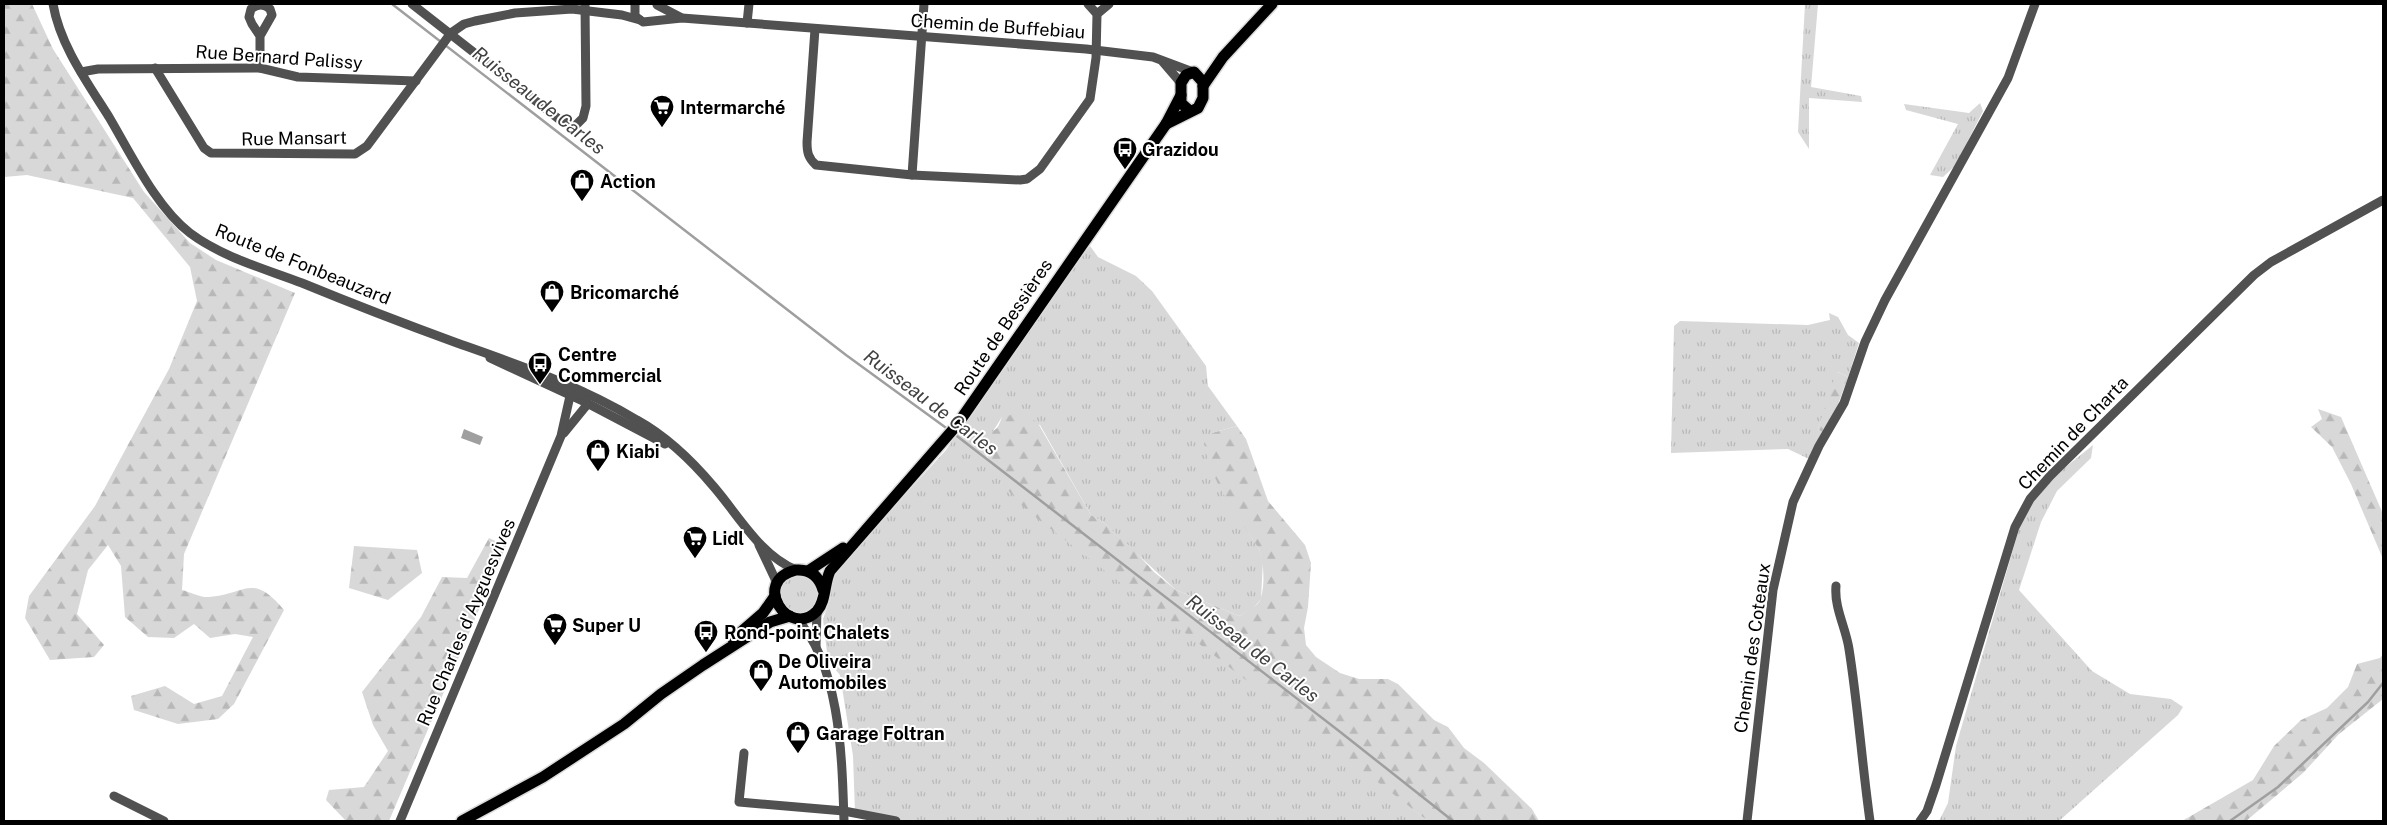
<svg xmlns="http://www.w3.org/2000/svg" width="2387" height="825" viewBox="0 0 2387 825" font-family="'Public Sans',sans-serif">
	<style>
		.grass { fill: url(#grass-tufts) }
		.forest { fill: url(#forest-firs) }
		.water { fill: #9f9f9f }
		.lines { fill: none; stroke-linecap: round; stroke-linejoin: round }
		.stream { stroke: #9f9f9f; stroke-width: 2.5 }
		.major-casing { stroke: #dbdbdb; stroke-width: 14 }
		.minor { stroke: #515151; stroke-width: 9 }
		.major { stroke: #000; stroke-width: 11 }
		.labels { text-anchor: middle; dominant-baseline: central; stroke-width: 4; stroke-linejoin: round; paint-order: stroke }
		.street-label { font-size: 18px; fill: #000; stroke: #fff }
		.poi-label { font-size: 18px; font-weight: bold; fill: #000; stroke: #fff; text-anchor: start }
		.water-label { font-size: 19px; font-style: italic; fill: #404040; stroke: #fff }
	</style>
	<defs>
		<pattern id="grass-tufts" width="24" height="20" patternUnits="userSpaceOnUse" patternTransform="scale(1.25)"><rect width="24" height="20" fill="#d8d8d8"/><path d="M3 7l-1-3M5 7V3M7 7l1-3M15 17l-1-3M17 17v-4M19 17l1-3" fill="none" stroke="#b8b8b8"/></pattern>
		<pattern id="forest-firs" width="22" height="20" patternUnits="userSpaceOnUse" patternTransform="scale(1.25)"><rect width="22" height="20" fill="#d8d8d8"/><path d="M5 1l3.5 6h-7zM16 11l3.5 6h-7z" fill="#b8b8b8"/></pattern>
	</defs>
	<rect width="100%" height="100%" fill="#fff"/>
	<g class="grass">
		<polygon points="1805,4 1818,4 1811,87 1861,96 1862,102 1809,98 1809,149 1798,132"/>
		<polygon points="1980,103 1983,111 1955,166 1943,177 1930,175 1958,124 1906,110 1904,104 1969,113"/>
		<polygon points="1090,246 1098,257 1136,276 1152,291 1206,366 1208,386 1237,426 1212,433 1237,515 1259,549 1263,560 1261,599 1252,610 1239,616 1176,590 1103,522 1091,515 1040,425 1002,417 983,447 988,460 1002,481 1428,821 902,821 855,812 853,756 840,675 828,661 823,619 830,600 833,573 946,450 1078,259"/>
		<polygon points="1829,313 1838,317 1848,335 1859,343 1848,377 1838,372 1818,429 1822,432 1809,459 1788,449 1671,453 1674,326 1680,321 1808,325 1830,320"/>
		<polygon points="2093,445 2091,458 2057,491 2041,522 2019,590 2092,671 2130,694 2171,699 2183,707 2178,715 2059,821 1939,821 1948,803 1956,746 2021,522 2037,494 2057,474"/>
		<circle cx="799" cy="594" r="19"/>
	</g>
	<g class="forest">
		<path d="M4,4H32L53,49L144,192L190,243L216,260L295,293L184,554L182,590C190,592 201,598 209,597C246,594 252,572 284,610L234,704L218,719L178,724L134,710L131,696L165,686L194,704L222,696L253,637L235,634L210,638L194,624L174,638L148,637L125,617L121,566L108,545L88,570L77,614L104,645L94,657L50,660L25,618L29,596L95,506L169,369L197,301L190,267L133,198L27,175L4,177Z"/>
		<polygon points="1838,372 1848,377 1836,410 1822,432 1818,429 1834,379"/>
		<polygon points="2318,409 2341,417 2383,514 2383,559 2351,484 2332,447 2311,427 2322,419"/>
		<path d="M1015,414L1028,415L1039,425L1091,515L1103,522L1134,550L1154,572L1176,590L1239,616C1247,612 1258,607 1261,598C1265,584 1264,562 1259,549C1238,517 1210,481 1204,443L1212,433L1237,426L1246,439L1268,501L1305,545L1311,563L1308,607L1304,628L1306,645L1316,657L1340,673L1359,679H1388L1398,684L1434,720L1448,727L1464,748L1484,763L1532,809L1539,821H1428L1029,512C1014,499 978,458 986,438C988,433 993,432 997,428C999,425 1001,420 1002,417Z"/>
		<polygon points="489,538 506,546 389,821 346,821 326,800 329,790 364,787 388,751 373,725 362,692 421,617 442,577 467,578"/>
		<polygon points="354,546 417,550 422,573 388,600 349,588"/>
		<polygon points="2383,654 2383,699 2339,734 2303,773 2246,821 2182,821 2253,780 2274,746 2301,720 2327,708 2348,687 2357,664 2380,658"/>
	</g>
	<polygon class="water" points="464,429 483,437 480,445 461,438"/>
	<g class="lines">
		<g class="stream">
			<polyline points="392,4 846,355 949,430"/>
			<polyline points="953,433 1339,731 1453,821"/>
			<polyline points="2230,821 2278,787 2368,702 2383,683"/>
		</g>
		<defs>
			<g id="major">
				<polyline points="1203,86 1223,57 1272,4"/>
				<polyline points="1166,124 1198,108 1203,98 1203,82 1194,72 1186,75 1181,83 1181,103 1190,111"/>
				<polyline points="808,571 843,548"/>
				<path d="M823,590C819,576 810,569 796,570C750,581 789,640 817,611C826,601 824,584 830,571L957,425L1166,124L1181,95"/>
				<polyline points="733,639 763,613 775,596"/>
				<polyline points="462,821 543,777 624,724 661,694 703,665 770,622 790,616"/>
			</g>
		</defs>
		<use href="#major" class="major-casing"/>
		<g class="minor">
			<path d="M53,4C60,45 87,82 109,117C131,154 156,207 190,233C222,257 265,269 302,283C353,304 405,324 457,343C519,365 581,386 637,420C666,436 693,462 714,487C739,516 760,555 796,570"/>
			<polyline points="412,4 560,120 575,126 583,118 586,106 585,4"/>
			<polyline points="635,4 635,16 643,22 682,18 1086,49 1153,57 1193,72"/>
			<polyline points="657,5 680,17"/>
			<polyline points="1097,14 1109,4"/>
			<polyline points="747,23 749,4"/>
			<path d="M815,29L807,142C807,152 808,158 816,165L912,175L1020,180L1027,179L1040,169L1090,99L1096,58L1097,14L1088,4"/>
			<polyline points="1163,62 1181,83"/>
			<polyline points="155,68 204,148 211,153 355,154 367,146 451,33 464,24 475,21 515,13 572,9 622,15 640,20"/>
			<path d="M260,68V36L272,15L270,9C264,3 257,4 251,9L249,17L252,24L260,36"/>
			<polyline points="81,72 98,69 260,68 298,77 416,81"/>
			<polyline points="912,175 924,4"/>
			<polyline points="490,358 587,403 665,444"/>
			<polyline points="564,433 586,406 585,399"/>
			<polyline points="759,545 777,583"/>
			<path d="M1836,586C1834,608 1846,628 1849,649C1858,706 1862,764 1870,821"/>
			<path d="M796,618C841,665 842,760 844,821"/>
			<polyline points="816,646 817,611"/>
			<polyline points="744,753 739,802 844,811 896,821"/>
			<polyline points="114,796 164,821"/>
			<polyline points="400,821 561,436 570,396 583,392"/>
			<polyline points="1747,821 1773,590 1793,502 1819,446 1844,403 1865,342 1885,300 2008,78 2035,4"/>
			<polyline points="1920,821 1927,811 1936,785 2015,527 2030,499 2050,476 2254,275 2271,262 2383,200"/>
		</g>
		<use href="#major" class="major"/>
	</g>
	<defs>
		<symbol id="supermarket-pin" viewBox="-11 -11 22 30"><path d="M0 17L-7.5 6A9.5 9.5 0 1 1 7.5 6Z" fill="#000" stroke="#fff"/><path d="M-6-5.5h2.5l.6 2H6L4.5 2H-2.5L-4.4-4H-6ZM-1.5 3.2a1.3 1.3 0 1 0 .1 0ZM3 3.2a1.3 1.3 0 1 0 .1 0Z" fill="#fff"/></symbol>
		<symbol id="bus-pin" viewBox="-11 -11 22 30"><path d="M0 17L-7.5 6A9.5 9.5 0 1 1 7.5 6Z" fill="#000" stroke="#fff"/><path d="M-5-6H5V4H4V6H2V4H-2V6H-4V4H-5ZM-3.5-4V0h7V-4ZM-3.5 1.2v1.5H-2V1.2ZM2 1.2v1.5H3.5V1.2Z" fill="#fff"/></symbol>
		<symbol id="shop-pin" viewBox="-11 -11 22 30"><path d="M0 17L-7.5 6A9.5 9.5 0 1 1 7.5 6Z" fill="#000" stroke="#fff"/><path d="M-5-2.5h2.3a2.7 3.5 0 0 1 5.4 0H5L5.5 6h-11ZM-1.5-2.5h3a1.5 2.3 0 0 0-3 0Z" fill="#fff"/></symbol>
	</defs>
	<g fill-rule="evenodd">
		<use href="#supermarket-pin" x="648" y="93" width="28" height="38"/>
		<use href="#bus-pin" x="1111" y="135" width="28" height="38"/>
		<use href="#shop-pin" x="568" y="167" width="28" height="38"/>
		<use href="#shop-pin" x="538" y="278" width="28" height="38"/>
		<use href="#bus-pin" x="526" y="350" width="28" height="38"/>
		<use href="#shop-pin" x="584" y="437" width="28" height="38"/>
		<use href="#supermarket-pin" x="681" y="524" width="28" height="38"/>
		<use href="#supermarket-pin" x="541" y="611" width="28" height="38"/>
		<use href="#bus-pin" x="692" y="618" width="28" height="38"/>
		<use href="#shop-pin" x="747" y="657" width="28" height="38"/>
		<use href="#shop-pin" x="784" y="719" width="28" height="38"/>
	</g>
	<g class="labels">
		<g class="street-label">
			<text transform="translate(998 26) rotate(4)">Chemin de Buffebiau</text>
			<text transform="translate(279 57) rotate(4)">Rue Bernard Palissy</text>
			<text transform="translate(294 138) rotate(-1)">Rue Mansart</text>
			<text transform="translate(303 264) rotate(22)">Route de Fonbeauzard</text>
			<text transform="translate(1003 327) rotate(-56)">Route de Bessières</text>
			<text transform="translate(2073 433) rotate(-46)">Chemin de Charta</text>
			<text transform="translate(466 622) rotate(-67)">Rue Charles d'Ayguesvives</text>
			<text transform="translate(1752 648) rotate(-82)">Chemin des Coteaux</text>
		</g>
		<g class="poi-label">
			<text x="680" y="107">Intermarché</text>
			<text x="1142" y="149">Grazidou</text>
			<text x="600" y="181">Action</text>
			<text x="570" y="292">Bricomarché</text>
			<text x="558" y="354">Centre<tspan x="558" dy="21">Commercial</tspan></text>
			<text x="616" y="451">Kiabi</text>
			<text x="712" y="538">Lidl</text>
			<text x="572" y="625">Super U</text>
			<text x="724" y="632">Rond-point Chalets</text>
			<text x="778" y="661">De Oliveira<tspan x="778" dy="21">Automobiles</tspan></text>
			<text x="816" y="733">Garage Foltran</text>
		</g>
		<g class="water-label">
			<text transform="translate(539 100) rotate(38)">Ruisseau de Carles</text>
			<text transform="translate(931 402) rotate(37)">Ruisseau de Carles</text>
			<text transform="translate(1253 648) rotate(38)">Ruisseau de Carles</text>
		</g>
	</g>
	<rect width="2387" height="825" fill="none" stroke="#000000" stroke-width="10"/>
</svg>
